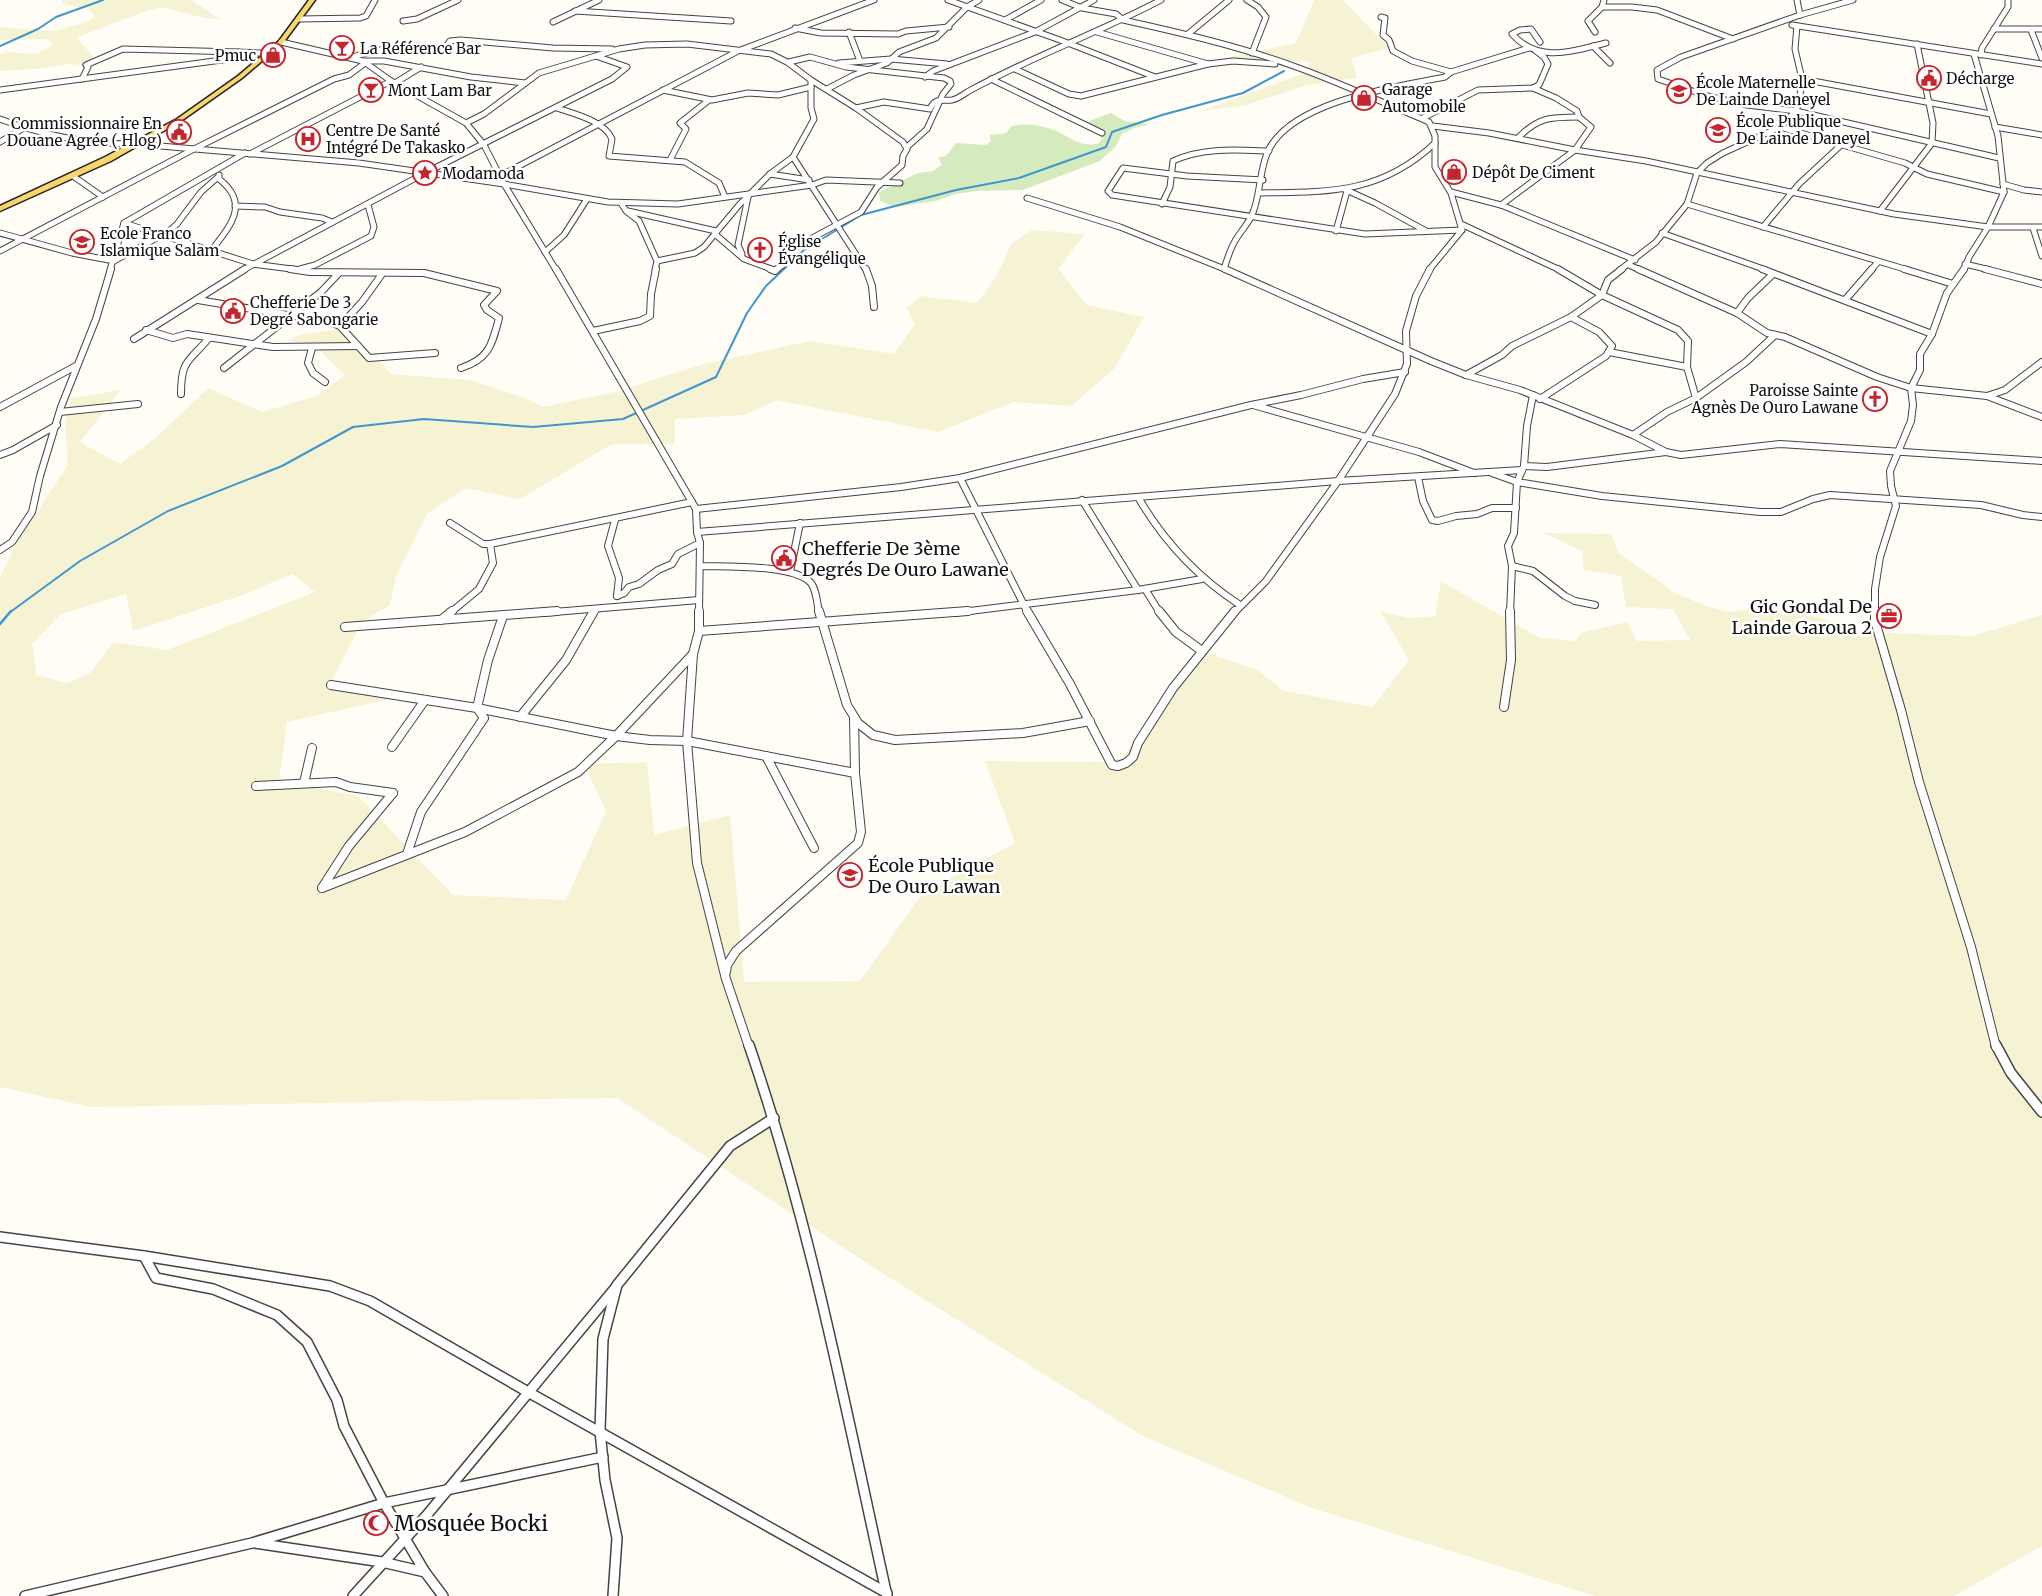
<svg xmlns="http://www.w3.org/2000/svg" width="2042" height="1596" viewBox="0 0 2042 1596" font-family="Merriweather,serif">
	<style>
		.farmland { fill: #f6f3d4; fill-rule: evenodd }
		.green { fill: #d5ebbd }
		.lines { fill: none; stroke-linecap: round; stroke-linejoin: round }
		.stream-far1 { stroke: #3f96cf; stroke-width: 2 }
		.stream { stroke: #3f96cf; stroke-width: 2.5 }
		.street-far3-casing { stroke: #444; stroke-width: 7 }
		.street-far2-casing { stroke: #444; stroke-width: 8 }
		.street-far1-casing { stroke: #444; stroke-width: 10 }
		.street-casing { stroke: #444; stroke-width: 12 }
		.primary-casing { stroke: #222; stroke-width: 3 }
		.street-far3 { stroke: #fff; stroke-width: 5 }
		.street-far2 { stroke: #fff; stroke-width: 6 }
		.street-far1 { stroke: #fff; stroke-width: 8 }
		.street { stroke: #fff; stroke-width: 9 }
		.primary { fill: #f9d66b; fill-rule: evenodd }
		.labels { text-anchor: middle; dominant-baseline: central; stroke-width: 5; stroke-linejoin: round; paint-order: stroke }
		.far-poi-label { font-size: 15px; fill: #111; stroke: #fff; text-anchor: start }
		.poi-label { font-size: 18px; fill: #111; stroke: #fff; text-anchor: start }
		.near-poi-label { font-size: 21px; fill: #111; stroke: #fff; text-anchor: start }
	</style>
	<rect width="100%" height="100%" fill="#fffdf5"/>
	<g class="farmland">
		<polygon points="63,0 191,0 220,19 208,19 161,7 143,12 76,38 94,57 86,65 68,64 35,69 0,71 0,54 6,52 37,54 53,45 48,39 0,40 0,27 53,31 84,23 95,17 89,9 65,4 61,1"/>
		<polygon points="1314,0 1343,0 1389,48 1351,58 1357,78 1307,85 1246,105 1201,111 1305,73 1311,62 1226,58 1296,43"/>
		<path d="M1032,230L1085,234L1058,269L1087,305L1144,317L1114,369L1071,406L1014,402L938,432L777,400L744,415L675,419V444H612L520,499L466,488L427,514L396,576L390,605L362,622L331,682L390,699L287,722L279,781L358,796L453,895L566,900L606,811L584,764L647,762L654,835L730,815L744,982L860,981L923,893L1015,843L985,761L1119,762L1175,691L1202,651L1257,670L1284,691L1373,707L1409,660L1380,611L1408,618L1435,616L1441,581L1540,638L1575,641L1581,633L1627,622L1637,641L1690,640L1673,609L1626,607L1621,576L1584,570L1582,551L1543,533L1611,534L1619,553L1675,593L1709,607L1730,612L1776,604L1863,632L1973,636L2042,615V1546L1954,1596H1595L1312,1508L1141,1435L868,1264L617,1098L91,1107L0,1087V577L17,542L68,465L65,425L71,398L121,390L80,442L120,464L159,435L208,388L262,412L317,396L345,375L326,357L316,344L288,341L299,335L347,328L391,374L470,380L530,400L543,407L619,391L703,364L810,341L894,354L915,324L907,308L921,296L977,303L996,277L1011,244ZM292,574L315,592L167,650L113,642L90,673L67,683L41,676L37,677L32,644L61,614L126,594L133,631L240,596Z"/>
	</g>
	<path class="green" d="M1111,113L1125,121L1149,124L1134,128L1122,134L1116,146L1100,161L1023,190L977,191L955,194L936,201L895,207L880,201L879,192L918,173L933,171L942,165L938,157L946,156L956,143L986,145L991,141L990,135L1006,133L1012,126C1025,123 1039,125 1051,129C1069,135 1079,149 1099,143L1104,135L1090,124L1089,121Z"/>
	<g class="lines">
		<g class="stream-far1">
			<polyline points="0,46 38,29 56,17 103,0"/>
			<polyline points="9,613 80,561 168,511 282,466 353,427 424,419 533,427 623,419 716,377 747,313 766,286 804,250 861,215 956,190 1019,178 1106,147 1112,132 1162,115 1243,93 1284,71"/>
		</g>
		<polyline class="stream" points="0,624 11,611"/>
		<defs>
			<g id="street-far3">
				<polyline points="948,0 1060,40 1155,77"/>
				<path d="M1062,0L1082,8L1116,14L1123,20C1182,33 1242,47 1299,68C1343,84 1386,104 1429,122L1435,136V167L1451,193L1462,230L1429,270"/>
				<polyline points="1247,0 1258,7 1266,17 1252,53"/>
				<polyline points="1797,0 1800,15"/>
				<polyline points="1853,0 1800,15 1681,57 1657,70 1658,79 1707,96 1747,105 1796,111 1999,158"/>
				<polyline points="1602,7 1632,7 1657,10 1733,39"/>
				<polyline points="575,11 731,21"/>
				<polyline points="1381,17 1385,18 1383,35 1389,40 1393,51 1412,61 1451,72"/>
				<polyline points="300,19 360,18 366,16 375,0"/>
				<polyline points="1005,20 1041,0"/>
				<polyline points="403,21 417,19 458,0"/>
				<polyline points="553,22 599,0"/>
				<polyline points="1792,25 2042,64"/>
				<polyline points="795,28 821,33 898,34 906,31 949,27"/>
				<polyline points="1994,29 2042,29"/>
				<polyline points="2031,30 2042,58"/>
				<polyline points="849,32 860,61"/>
				<polyline points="1097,32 1208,64 1233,61 1275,64"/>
				<polyline points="1595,32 1588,21 1602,7 1604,0"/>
				<polyline points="1188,34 1229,0"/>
				<polyline points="281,42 363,61 391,81 466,123 484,145 504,184 556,270"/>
				<path d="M1540,42L1531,29L1520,30L1512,34C1539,64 1572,51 1606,43"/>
				<polyline points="1593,46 1610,63"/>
				<polyline points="1981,55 1982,48 2008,7 2008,0"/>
				<path d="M352,57C387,47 408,44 445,48L450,41L461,40L553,48L612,49"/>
				<polyline points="363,61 384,61 471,77 525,83"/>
				<polyline points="789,62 810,57 846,67 944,78 950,81 951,84 943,94 927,129 907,147"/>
				<polyline points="839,63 891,59 947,64"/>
				<polyline points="1015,69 1069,94 1081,96 1208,64"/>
				<polyline points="925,77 933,71 1035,32 1094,0"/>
				<polyline points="82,79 88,67 86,65 123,49 238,52"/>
				<polyline points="991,79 1102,133"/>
				<polyline points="1802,79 1991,114"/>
				<polyline points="395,83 421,67"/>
				<polyline points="827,89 854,75 887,63 899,52 936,38 967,7 979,0"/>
				<polyline points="0,90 229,59 238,52 260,53"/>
				<polyline points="663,90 712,100 748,93 778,95 811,87"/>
				<path d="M557,108C574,114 605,121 612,139L609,156L685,162L719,183L725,197"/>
				<path d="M856,108L884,102L930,109C935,97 943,101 952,100C958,99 964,94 969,91C1031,57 1098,33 1161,0"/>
				<polyline points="1423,118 1478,90 1533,88 1539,85 1548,64 1544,57 1536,51"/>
				<path d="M0,119C42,135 83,143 128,144"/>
				<polyline points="466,123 484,114 539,73 619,49 645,45 687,44 771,54 787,62 811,80 811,108 814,119 793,157 770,174 739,205 704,247 695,253 657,261"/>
				<polyline points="1433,126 1489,133 1575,150 1646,161 1894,214 1988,227 2042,227"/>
				<polyline points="1780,127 1905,163 1927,174 2004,192"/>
				<polyline points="1995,127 2042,135"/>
				<path d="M1518,138C1538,117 1551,117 1579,117"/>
				<polyline points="0,142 22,129"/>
				<polyline points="137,144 359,163 504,184 608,202 678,204 812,185 826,180 900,183"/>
				<polyline points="250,154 391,81"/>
				<polyline points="793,157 866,270"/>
				<polyline points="670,160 686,129 680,123 709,100"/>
				<polyline points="770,174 809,180"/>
				<polyline points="73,176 103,197"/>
				<polyline points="498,177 738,51 874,0"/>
				<polyline points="1263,180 1187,176 1123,168 1108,191 1112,195 1365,234 1462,230"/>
				<polyline points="2003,184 2024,190 2042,192"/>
				<polyline points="1344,189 1375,203 1426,231"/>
				<polyline points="1451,192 1501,205 1635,260"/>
				<path d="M1259,193C1329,192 1381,194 1435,143"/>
				<polyline points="1027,198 1120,227 1227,270"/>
				<polyline points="621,203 626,211 639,221 657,261 655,270"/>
				<path d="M1162,204L1170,187L1173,161C1203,147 1237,150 1269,151"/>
				<polyline points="1687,204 1908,270"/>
				<polyline points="1501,205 1575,150 1591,127 1579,117 1577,111 1556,98 1533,88"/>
				<polyline points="235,206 265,207 280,212 322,218 332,222"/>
				<polyline points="628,211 716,231"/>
				<polyline points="1880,211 1932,143 1933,123 1917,44"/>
				<polyline points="124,223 253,264 299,270"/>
				<polyline points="1461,224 1560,270"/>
				<polyline points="1763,227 1799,184 1840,146"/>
				<polyline points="2033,228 2042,256"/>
				<polyline points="1336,231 1347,191"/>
				<polyline points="0,233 72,253 114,261 168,232 177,224 201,192 218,177"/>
				<polyline points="1662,233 1766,270"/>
				<polyline points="716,235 744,259 774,270"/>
				<polyline points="0,251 194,149 334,79 349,75 365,63"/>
				<path d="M211,251C230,226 251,204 219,179V175"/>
				<polyline points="545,252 564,235 587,199"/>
				<polyline points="742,254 738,245 748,197"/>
				<polyline points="1965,264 1990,270"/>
				<polyline points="1629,265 1640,270"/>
				<polyline points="300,269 315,265 371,236 374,227 368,205"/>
				<path d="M1224,269C1227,260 1230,249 1235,241C1240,232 1248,224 1252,215C1261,195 1259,168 1269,149C1295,100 1396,87 1445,77L1451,72L1529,48"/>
				<polyline points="110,270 124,223 245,153"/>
				<polyline points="243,270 427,172 612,79 627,67 596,56"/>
				<polyline points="776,270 787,262 791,255 790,252 799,245 861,212 877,187 902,165 903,156 907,149 903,142 856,108 811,80"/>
				<polyline points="1620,270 1656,242 1687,204 1697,173 1707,163 1723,153 1780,127 1794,113 1799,104 1802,79 1795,49 1797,26"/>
				<polyline points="1871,270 1878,262"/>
				<polyline points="1964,270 1969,257 1988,227 2004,192 1998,136 1974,54"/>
			</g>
			<g id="street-far2">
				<path d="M290,269L310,272L424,273L497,291L484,305L487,310L499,318C492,345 489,359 461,368"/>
				<polyline points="556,269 696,509 697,532 700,543 699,613"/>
				<polyline points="770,269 775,271 777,269"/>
				<polyline points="866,269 872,286 874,307"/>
				<polyline points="1225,269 1431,361 1466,375 1520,390 1633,435 1666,452 1681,455 1780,444 2042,461"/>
				<polyline points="1558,269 1602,295 1678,330 1688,341 1687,367 1696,398 1667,412 1633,435"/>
				<polyline points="1638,269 1737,313 1767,333 1785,337 1877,377 1911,388 1987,396 2042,417"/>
				<polyline points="1762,269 1932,334"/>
				<polyline points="1904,269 1953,284"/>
				<polyline points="1985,269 2042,284"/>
				<polyline points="198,300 330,322 340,326 369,358 435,353"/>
				<polyline points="1845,300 1872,269"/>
				<polyline points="1737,313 1748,298 1773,274"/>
				<polyline points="340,326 362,302 382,274"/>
				<polyline points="146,330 173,338 187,334 273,347 358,346"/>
				<polyline points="593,331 640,321 650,316 651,294 656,269"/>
				<polyline points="134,339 245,269"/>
				<polyline points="312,348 308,363 313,373 325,382"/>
				<polyline points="1609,352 1687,367"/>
				<polyline points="224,368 321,292 339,273"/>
				<polyline points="1466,375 1502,355 1512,346 1571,317 1602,295 1608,280 1622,269"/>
				<path d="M181,394C181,359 189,362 209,338"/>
				<polyline points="1987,396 2005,390 2042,362"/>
				<polyline points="1696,398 1746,362 1775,335"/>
				<polyline points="1540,399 1606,356 1612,346 1599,332 1571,317"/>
				<polyline points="1253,405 1419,452 1474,473"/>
				<polyline points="0,407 76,366"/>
				<polyline points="60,412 138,404"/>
				<polyline points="0,455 13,450 57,425"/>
				<polyline points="1524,466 1547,467 1666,452"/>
				<polyline points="1492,473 1517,482 1602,496 1760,512 1781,512 1813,499 1830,495 1981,505 2023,515 2042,517"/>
				<polyline points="1418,477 1423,501 1432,520 1438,521 1456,516 1477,514 1492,508 1516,508"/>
				<polyline points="960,478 1028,613"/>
				<path d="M1138,497C1164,542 1197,577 1240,605"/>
				<polyline points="1082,500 1138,590"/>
				<polyline points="696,509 901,487 960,478 1251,405 1301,395 1363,379 1405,372"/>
				<polyline points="615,520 608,546 619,578 617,596"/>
				<polyline points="450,523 483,544 490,544 692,502"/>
				<polyline points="697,532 1338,481 1522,470"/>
				<polyline points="0,550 12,542 32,512 40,476 61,407 96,319 111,269"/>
				<path d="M700,566C725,567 794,564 811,583C817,591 817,603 819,613"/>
				<polyline points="1512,566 1533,571 1565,596 1575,601 1595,605"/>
				<polyline points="790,572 800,523"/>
				<polyline points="1145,589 1160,613"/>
				<polyline points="617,596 624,593 629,587 639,584 658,570 672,564 678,554 700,543"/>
				<polyline points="450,613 479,589 493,563 490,544"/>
				<polyline points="542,613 699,600"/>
				<polyline points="593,613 595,609"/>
				<polyline points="954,613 1138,590 1202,579"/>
				<polyline points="1234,613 1266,581 1338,481 1395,394 1407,364 1406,331 1416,296 1430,269"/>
				<polyline points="1510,613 1512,566 1508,546 1514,533 1517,482 1524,466 1527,426 1533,395"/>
				<polyline points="1875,613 1875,589 1880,557 1896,506 1891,486 1890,471 1911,421 1913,405 1911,388 1920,370 1920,354 1932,334 1947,293 1964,269"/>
			</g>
			<g id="street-far1">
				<polyline points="699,611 699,631 693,654 687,741 697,863 726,979 749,1047"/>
				<polyline points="819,611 847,705 858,723 873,735 895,740 1023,733 1090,721"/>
				<polyline points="1027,611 1070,684 1112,765 1118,766 1126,763 1133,757 1138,743 1173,688 1235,611"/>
				<polyline points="1159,611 1176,632 1202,651"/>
				<polyline points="1875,611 1875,621 1901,710 1919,782 1971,947 1996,1047"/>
				<polyline points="441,620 452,611"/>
				<polyline points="345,627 557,611"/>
				<polyline points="699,631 968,611"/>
				<polyline points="331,685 477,708 616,736 650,740 687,741 855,773 861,832 858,843 736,951 727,965 726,972"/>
				<polyline points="1504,707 1511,660 1510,611"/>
				<polyline points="520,717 566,660 594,611"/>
				<polyline points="854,717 855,773"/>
				<polyline points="392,747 425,700"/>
				<polyline points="766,756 814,848"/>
				<polyline points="304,783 312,748"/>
				<polyline points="256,786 336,782 350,787 393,793"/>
				<polyline points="407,854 421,812 484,718 477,708 488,660 503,616"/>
				<polyline points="322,888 465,832 578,772 616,736 693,654"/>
				<polyline points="322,888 349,846 393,793"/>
			</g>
			<g id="street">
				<path d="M749,1045C811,1225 846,1411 887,1596"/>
				<polyline points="1996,1045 2011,1073 2042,1112"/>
				<polyline points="0,1237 144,1256 330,1286 370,1301 528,1392 887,1593"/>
				<polyline points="144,1256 156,1278 213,1289 277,1315 307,1342 337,1400 344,1426 384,1503 425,1572 443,1596"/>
				<polyline points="255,1543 382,1562 425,1572"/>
				<polyline points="25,1596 252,1543 384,1503 603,1457"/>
				<polyline points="353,1596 426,1516 616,1287"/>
				<polyline points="613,1596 617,1538 605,1480 600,1431 603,1339 617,1285 730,1146 774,1118"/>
			</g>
			<polygon id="primary" points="309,0 315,0 283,43 242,78 181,121 111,161 0,211 0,206 105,157 177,119 238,76 279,41"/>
		</defs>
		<use href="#street-far3" class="street-far3-casing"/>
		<use href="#street-far2" class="street-far2-casing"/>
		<use href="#street-far1" class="street-far1-casing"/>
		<use href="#street" class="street-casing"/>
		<use href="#primary" class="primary-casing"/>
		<use href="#street-far3" class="street-far3"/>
		<use href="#street-far2" class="street-far2"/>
		<use href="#street-far1" class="street-far1"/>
		<use href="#street" class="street"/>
		<use href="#primary" class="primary"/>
	</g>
	<defs>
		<symbol id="bar-ring" viewBox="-11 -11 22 22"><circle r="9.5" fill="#fff" stroke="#c4262e" stroke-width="1.5"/><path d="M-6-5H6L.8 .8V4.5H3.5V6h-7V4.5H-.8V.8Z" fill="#c4262e"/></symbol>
		<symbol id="shop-ring" viewBox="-11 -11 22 22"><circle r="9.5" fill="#fff" stroke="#c4262e" stroke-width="1.5"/><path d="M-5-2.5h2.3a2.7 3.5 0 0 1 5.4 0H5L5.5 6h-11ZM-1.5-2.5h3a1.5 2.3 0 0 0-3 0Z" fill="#c4262e"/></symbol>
		<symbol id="civic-ring" viewBox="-11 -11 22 22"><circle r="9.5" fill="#fff" stroke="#c4262e" stroke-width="1.5"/><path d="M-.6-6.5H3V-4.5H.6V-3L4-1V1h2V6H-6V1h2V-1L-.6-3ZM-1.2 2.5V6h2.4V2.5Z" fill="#c4262e"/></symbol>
		<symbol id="school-ring" viewBox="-11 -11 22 22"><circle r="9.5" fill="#fff" stroke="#c4262e" stroke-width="1.5"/><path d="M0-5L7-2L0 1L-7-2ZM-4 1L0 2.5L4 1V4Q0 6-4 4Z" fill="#c4262e"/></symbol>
		<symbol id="hospital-ring" viewBox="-11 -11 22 22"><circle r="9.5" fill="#fff" stroke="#c4262e" stroke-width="1.5"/><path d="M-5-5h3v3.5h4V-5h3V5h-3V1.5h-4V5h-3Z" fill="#c4262e"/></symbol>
		<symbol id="sight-ring" viewBox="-11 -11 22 22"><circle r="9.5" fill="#fff" stroke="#c4262e" stroke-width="1.5"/><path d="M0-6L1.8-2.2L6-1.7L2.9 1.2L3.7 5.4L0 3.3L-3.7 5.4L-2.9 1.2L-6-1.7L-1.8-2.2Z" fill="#c4262e"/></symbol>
		<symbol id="church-ring" viewBox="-11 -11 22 22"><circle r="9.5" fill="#fff" stroke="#c4262e" stroke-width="1.5"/><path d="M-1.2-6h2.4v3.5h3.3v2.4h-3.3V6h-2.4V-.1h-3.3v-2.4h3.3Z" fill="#c4262e"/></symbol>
		<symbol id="office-ring" viewBox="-11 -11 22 22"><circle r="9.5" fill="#fff" stroke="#c4262e" stroke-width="1.5"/><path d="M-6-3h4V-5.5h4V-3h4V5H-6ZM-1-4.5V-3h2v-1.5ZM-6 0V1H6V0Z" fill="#c4262e"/></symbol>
		<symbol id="mosque-ring" viewBox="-11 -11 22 22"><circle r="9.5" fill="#fff" stroke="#c4262e" stroke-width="1.5"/><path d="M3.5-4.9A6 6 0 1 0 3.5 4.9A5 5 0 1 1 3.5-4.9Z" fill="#c4262e"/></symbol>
	</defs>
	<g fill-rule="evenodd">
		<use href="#bar-ring" x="328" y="34" width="28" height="28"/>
		<use href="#shop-ring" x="259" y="41" width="28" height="28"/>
		<use href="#civic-ring" x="1915" y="64" width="28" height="28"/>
		<use href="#bar-ring" x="357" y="76" width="28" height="28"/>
		<use href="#school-ring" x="1665" y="77" width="28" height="28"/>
		<use href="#shop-ring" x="1350" y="84" width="28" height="28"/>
		<use href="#school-ring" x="1704" y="116" width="28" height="28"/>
		<use href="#civic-ring" x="165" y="118" width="28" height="28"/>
		<use href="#hospital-ring" x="294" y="125" width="28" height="28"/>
		<use href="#shop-ring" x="1440" y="158" width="28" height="28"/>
		<use href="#sight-ring" x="411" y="159" width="28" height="28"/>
		<use href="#school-ring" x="68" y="228" width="28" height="28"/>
		<use href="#church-ring" x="746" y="236" width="28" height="28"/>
		<use href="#civic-ring" x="219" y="297" width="28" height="28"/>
		<use href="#church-ring" x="1861" y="385" width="28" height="28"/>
		<use href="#civic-ring" x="770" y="544" width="28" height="28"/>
		<use href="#office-ring" x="1875" y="602" width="28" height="28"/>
		<use href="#school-ring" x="836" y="861" width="28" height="28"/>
		<use href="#mosque-ring" x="362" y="1509" width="28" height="28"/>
	</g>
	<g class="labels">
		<g class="far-poi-label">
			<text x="360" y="48">La Référence Bar</text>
			<text x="256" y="55" text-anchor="end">Pmuc</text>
			<text x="1946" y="78">Décharge</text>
			<text x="1696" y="82">École Maternelle<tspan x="1696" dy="17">De Lainde Daneyel</tspan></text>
			<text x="1382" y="89">Garage<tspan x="1382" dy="17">Automobile</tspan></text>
			<text x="388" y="90">Mont Lam Bar</text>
			<text x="1736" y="121">École Publique<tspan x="1736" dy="17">De Lainde Daneyel</tspan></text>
			<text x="162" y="123" text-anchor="end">Commissionnaire En<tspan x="162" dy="17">Douane Agrée ( Hlog)</tspan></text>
			<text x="326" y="130">Centre De Santé<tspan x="326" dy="17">Intégré De Takasko</tspan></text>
			<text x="1472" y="172">Dépôt De Ciment</text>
			<text x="442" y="173">Modamoda</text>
			<text x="100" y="233">Ecole Franco<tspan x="100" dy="17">Islamique Salam</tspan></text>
			<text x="778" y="241">Église<tspan x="778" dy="17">Évangélique</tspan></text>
			<text x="250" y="302">Chefferie De 3<tspan x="250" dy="17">Degré Sabongarie</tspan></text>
			<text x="1858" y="390" text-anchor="end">Paroisse Sainte<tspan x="1858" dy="17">Agnès De Ouro Lawane</tspan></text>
		</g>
		<g class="poi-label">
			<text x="802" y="548">Chefferie De 3ème<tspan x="802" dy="21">Degrés De Ouro Lawane</tspan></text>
			<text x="1872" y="606" text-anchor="end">Gic Gondal De<tspan x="1872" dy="21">Lainde Garoua 2</tspan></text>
			<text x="868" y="865">École Publique<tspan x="868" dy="21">De Ouro Lawan</tspan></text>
		</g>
		<g class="near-poi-label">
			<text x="394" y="1523">Mosquée Bocki</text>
		</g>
	</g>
</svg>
